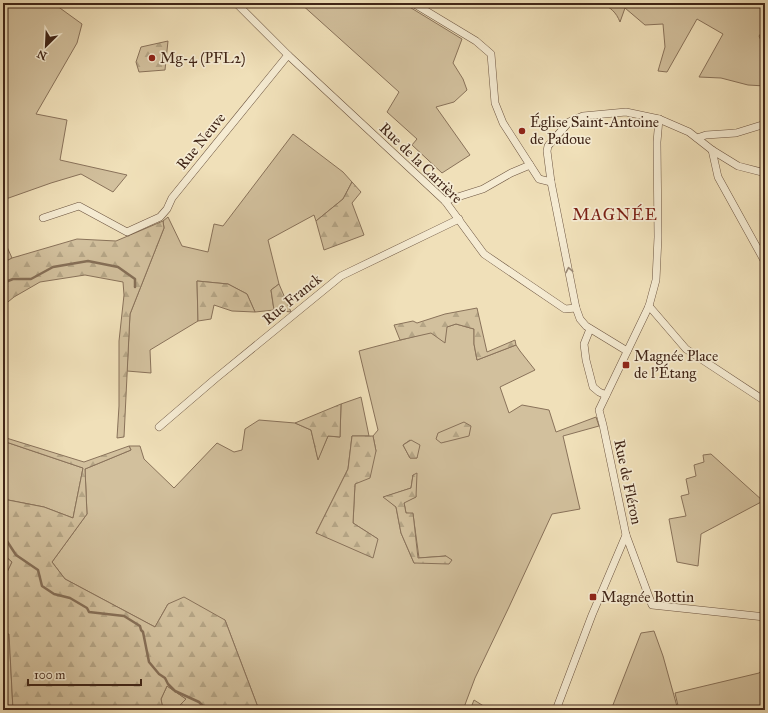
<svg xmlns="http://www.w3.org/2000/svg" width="768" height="713" viewBox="0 0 768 713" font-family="'IM FELL Great Primer',serif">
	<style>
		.green { fill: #d2c09d; stroke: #89725a; fill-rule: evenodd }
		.forest { fill: url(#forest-firs); stroke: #89725a }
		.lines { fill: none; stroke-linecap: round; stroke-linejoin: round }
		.stream { stroke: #866f57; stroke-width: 2.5 }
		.street-casing { stroke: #6c5440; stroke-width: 8 }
		.street { stroke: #f5ebd2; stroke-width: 7 }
		.oneway { stroke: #9a8874 }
		.poi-dot { fill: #8f2418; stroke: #f5ebd2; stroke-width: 1.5 }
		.labels { text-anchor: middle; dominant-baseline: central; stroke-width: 3.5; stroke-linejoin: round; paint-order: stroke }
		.poi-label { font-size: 15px; fill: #402517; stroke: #f5ebd2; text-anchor: start }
		.street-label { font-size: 15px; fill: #402517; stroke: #f5ebd2 }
		.quarter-label { font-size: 17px; letter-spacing: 1px; fill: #7a1f14; stroke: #f5ebd2 }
	</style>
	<defs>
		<pattern id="forest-firs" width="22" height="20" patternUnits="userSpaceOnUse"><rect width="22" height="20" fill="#d2c09d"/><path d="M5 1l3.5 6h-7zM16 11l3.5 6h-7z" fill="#b5a586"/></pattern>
	</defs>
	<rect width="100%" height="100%" fill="#f0e0b9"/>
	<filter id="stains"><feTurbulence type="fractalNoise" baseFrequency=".005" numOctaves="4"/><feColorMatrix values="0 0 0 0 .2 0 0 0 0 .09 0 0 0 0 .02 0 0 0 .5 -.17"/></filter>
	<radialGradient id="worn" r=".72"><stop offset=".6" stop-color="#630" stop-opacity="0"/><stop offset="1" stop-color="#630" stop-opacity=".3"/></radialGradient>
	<g class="green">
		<polygon points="3,3 53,3 82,24 77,43 36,114 67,120 60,160 127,175 113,192 81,174 51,183 3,200"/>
		<polygon points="300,3 403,3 462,39 453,63 463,79 467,90 454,102 436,107 470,155 442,173 412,145 417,139 387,112 399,92"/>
		<path d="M601,3H765V28L759,36L765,49V86L748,85L721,78L699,77L723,34L697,19L667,72L658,71L665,47L663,24L645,25L625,8L620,22C616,12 611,8 601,3Z"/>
		<polygon points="293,134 343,172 352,182 343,199 316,221 314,215 268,240 279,284 271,290 274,310 255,312 247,294 228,284 197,281 198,321 150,350 151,373 127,371 130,314 164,228 163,221 168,217 182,246 208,252 214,224 223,226"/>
		<polygon points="3,238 12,258 3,263"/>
		<path d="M456,324L474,329V344L477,360L516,345L520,351L535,370L500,387L509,413L522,405L549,410L556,432L596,417L599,426L563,436L580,509L552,514L509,607L475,678L463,710H259L225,620L168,604L155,627L65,579L52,562L87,514L85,469L131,450L129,446H140L144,459L174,488L217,443L234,452L242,450L245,429L259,420L295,423L311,430L318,459L328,436L340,437L341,404L361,397L369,436H352L348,469L316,533L378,539L353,523L355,484L376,451L373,436L378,430L359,351C391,342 424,335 456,324ZM410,440L417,458H410L403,445ZM413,475L416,497L404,502L406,513L413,514L419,558L446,556L414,563L401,533L396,507L384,497L411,488Z"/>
		<polygon points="3,441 83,468 73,518 44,507 3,499"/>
		<polygon points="711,454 763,501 701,534 698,566 677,562 669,519 686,516 681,496 689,494 686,479 696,476 694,465 704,462 703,455"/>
		<polygon points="3,554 12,562 3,581"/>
		<polygon points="654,631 663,656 678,710 611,710 641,633"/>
		<polygon points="9,633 13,710 3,710 3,634"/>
		<polygon points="765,667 765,710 679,710 675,693 759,673"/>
		<polygon points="167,686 186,699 175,710 163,710 161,699"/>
		<polygon points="474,700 490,710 470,710"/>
	</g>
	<g class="forest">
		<polygon points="168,41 165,70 139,72 136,62 141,47"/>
		<polygon points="352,182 361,192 352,203 364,235 324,250 316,221 343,199"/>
		<polygon points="163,221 164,228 130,314 124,437 117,438 119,406 119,341 124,295 123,282 85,275 40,282 14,297 3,306 3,263 12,258 77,239 116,241"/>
		<polygon points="197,281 228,284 247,294 255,312 232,311 214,305 211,319 198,321"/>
		<polygon points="279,284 291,312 274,310 271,290"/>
		<polygon points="477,308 487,352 515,340 516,345 477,360 474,344 474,329 456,324 447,327 445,343 431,333 400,340 394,325 413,321 417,323 445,314"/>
		<polygon points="341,404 340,437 328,436 318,460 311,430 295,423"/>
		<polygon points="464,422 471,426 469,436 441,443 436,439 438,433"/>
		<polygon points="352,436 373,436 376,451 370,478 355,484 353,523 378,539 373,558 316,533 348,469"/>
		<polygon points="3,437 84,462 129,446 131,450 85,469 87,514 52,562 65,579 155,627 168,604 184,597 225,620 259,710 175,710 186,699 167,686 161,699 163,710 13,710 9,634 3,634 3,581 12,562 3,554 3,499 44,507 73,518 83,468 3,441"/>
		<polygon points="411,440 420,445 417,458 410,458 403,445"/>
		<polygon points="417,473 416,497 404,503 406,513 413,513 418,558 446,556 452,560 449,564 414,563 401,533 396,507 383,497 411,488 413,475"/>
	</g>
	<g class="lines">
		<g class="stream">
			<polyline points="3,283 13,279 31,279 53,267 88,261 118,267 135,279 135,287"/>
			<polyline points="3,535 16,555 38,570 42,586 54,594 70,598 87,608 89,612 124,616 140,626 141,630 143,632 149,662 159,674 165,678 168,684 175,691 199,702 207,710 211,710"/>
		</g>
		<defs>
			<g id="street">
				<polyline points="236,3 288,55 445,201 484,254 565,309 576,308"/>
				<polyline points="413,3 476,41 491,54 495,103 503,123 539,179 551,182"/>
				<polyline points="659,119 657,142 658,237 656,280 649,306 599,410 603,425 626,535 652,605 765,617"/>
				<polyline points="697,138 706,135 736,133 765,124"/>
				<polyline points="712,150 718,177 765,262"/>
				<polyline points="445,201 483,189 511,173 530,165"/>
				<polyline points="43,218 79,206 127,232 160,217 167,209 172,198 288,55"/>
				<polyline points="649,306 686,349 765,401"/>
				<polyline points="590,329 584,344 586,360 593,387 599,392 606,395"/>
				<polyline points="627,351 586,326 580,319 576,308 551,182 547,151 548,146 569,122 583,116 626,112 659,119 689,132 712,150 738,166 765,173"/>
				<polyline points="159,427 215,379 341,276 459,219"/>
				<polyline points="556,710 592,615 626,535"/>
			</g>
		</defs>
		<use href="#street" class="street-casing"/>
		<use href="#street" class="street"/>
	</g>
	<defs><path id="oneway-chevron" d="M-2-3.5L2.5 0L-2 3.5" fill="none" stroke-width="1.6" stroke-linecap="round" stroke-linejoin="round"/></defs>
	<use class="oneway" href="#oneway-chevron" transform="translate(569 270) rotate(-101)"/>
	<g class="poi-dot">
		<circle cx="152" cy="58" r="4"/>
		<circle cx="522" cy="131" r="4"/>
		<rect x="622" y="361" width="8" height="8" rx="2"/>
		<rect x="589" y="593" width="8" height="8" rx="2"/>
	</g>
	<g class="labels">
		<g class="poi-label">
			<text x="160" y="58">Mg-4 (PFL2)</text>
			<text x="530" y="122">Église Saint-Antoine<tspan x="530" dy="17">de Padoue</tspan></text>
			<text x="634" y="356">Magnée Place<tspan x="634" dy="17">de l'Étang</tspan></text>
			<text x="601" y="597">Magnée Bottin</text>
		</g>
		<g class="street-label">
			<text transform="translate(201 141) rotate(-51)">Rue Neuve</text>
			<text transform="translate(421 163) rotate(44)">Rue de la Carrière</text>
			<text transform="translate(292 299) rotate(-39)">Rue Franck</text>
			<text transform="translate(628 482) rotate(78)">Rue de Fléron</text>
		</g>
		<g class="quarter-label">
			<text x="615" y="214">MAGNÉE</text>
		</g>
	</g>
	<rect width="768" height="713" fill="none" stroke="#f0e0b9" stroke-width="16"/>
	<rect x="4" y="4" width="760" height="705" fill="none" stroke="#402517" stroke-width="2"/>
	<rect x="8" y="8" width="752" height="697" fill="none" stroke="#402517"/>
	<g transform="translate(46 46) rotate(204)" stroke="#f5ebd2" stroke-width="3" paint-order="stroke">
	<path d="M0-3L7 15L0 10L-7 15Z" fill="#402517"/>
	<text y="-6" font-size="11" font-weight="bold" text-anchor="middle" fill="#402517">N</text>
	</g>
	<path d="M28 679v6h113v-6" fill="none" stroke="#402517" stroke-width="2"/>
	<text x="34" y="679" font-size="12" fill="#402517" stroke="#f5ebd2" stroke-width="3" paint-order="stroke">100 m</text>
	<rect width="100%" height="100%" filter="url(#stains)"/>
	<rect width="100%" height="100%" fill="url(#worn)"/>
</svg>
